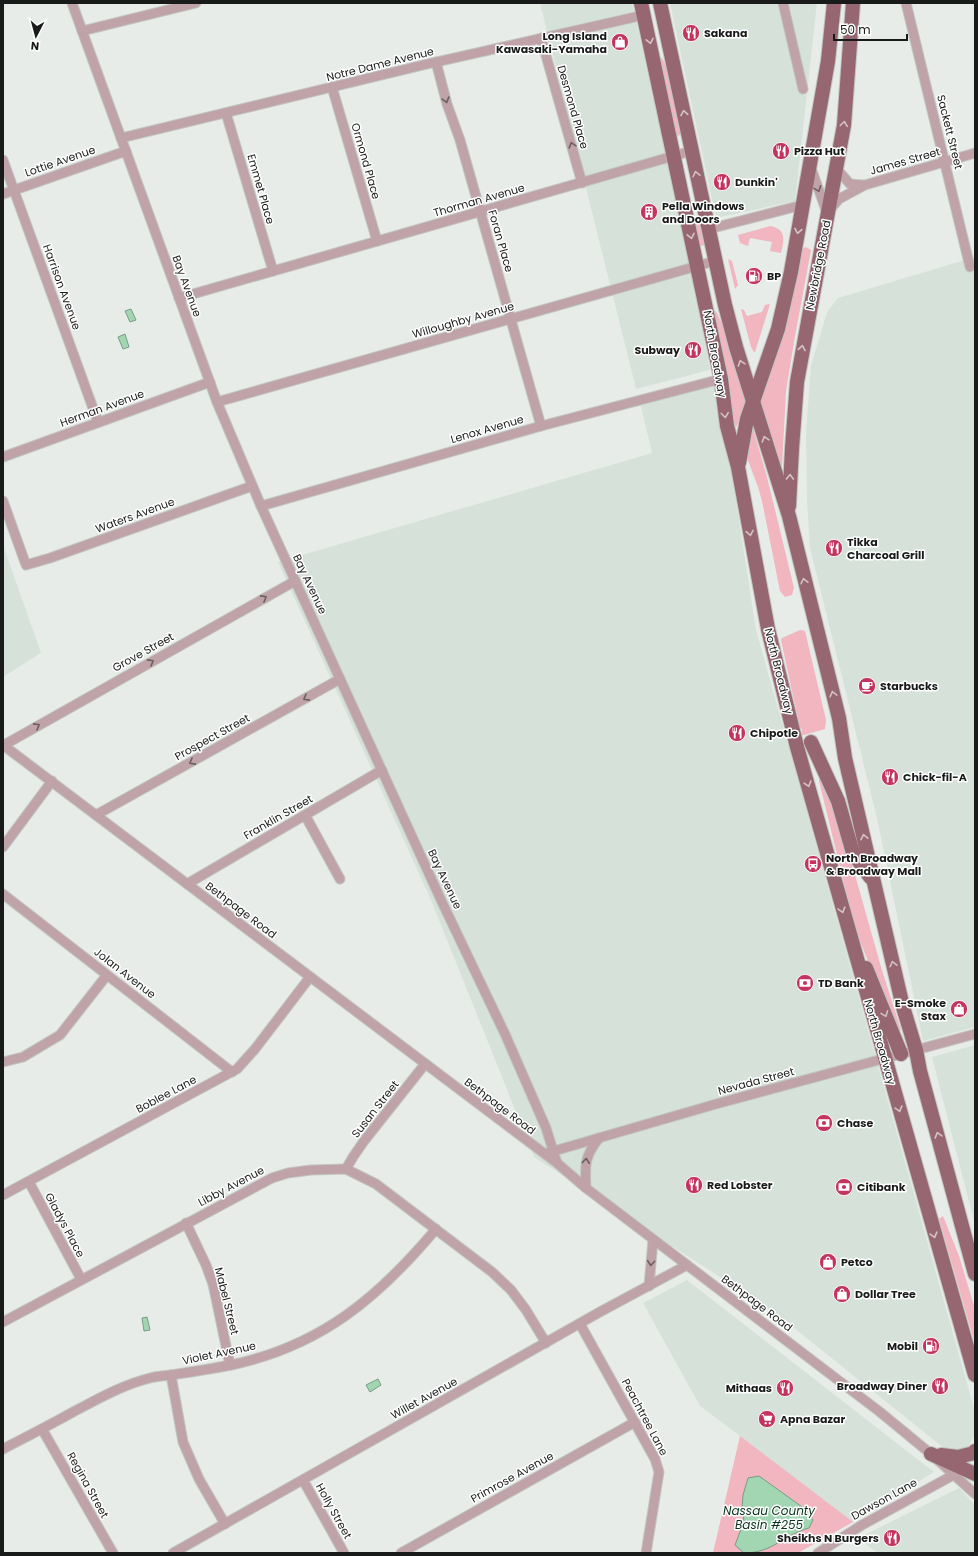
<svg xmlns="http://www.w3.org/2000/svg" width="978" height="1556" viewBox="0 0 978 1556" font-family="Poppins,sans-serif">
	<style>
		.built { fill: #d6e2d9 }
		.green { fill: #f1b6c0 }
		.water { fill: #a2d5b2; stroke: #799d84 }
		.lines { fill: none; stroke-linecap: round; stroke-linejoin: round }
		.minor-casing { stroke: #c2c6c3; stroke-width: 11 }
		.primary-casing { stroke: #c2c6c3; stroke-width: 16 }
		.minor { stroke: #bfa3a8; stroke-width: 9 }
		.primary { stroke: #966770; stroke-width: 14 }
		.oneway { stroke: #d5c2c6 }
		.oneway2 { stroke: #6c5f61 }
		.labels { text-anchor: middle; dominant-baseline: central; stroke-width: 3; stroke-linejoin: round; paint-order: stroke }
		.poi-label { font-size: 11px; font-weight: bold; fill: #191b1a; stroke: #fff; text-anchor: start }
		.street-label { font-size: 11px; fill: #191b1a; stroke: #fff }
		.water-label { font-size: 12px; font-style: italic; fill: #08321b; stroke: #fff }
	</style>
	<rect width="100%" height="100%" fill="#e7ece8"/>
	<g class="built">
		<polygon points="540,3 632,3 694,282 710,370 636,389"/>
		<polygon points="670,3 817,3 795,201 716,218"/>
		<polygon points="975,257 975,1027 923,1041 877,818 810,548 807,500 806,432 811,366 827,312 838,298"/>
		<polygon points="718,384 756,630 975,1412 975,1435 960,1461 774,1312 534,1157 431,900 278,562 652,453 641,406"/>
		<polygon points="3,545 41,653 3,677"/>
		<polygon points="975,1045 975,1225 932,1057"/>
		<polygon points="687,1280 934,1472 853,1522 820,1506 740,1436 700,1406 643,1303"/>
		<polygon points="959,1488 975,1505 975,1553 877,1553 858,1538"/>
	</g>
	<g class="green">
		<polygon points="659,58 662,58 669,71 681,134 678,136 675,135"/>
		<polygon points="696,217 701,228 705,245 698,247 692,218"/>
		<path d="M770,226C787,229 784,240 781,253L770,251L772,242L750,238L748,246L740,243L738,235Z"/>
		<polygon points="806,247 811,250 794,342 786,391 782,466 778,467 758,404 802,249"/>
		<polygon points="728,259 732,261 738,285 735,289"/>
		<polygon points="770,304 755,352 754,352 751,347 741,309 744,310 747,316 762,312 765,305"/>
		<polygon points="716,311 728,337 746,401 737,426 734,427 712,312"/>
		<polygon points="751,427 753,428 767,477 794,588 792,595 785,597 780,591 762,501 758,487 746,455"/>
		<polygon points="800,630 805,631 826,720 825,729 804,735 802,735 802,729 800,728 781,640 782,638"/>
		<polygon points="819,776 837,811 881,967 901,1030 896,1032 855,928 819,781"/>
		<polygon points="943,1216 959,1256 975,1309 975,1344 939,1219"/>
		<polygon points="740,1436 853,1522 798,1553 713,1553"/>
	</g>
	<g class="water">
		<polygon points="131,309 136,320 130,322 125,311"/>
		<polygon points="125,334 129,347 123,349 118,337"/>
		<polygon points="147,1317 150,1330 144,1331 142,1318"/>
		<polygon points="378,1379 381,1385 370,1392 366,1385"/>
		<path d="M759,1476L805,1509L813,1520L809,1528C783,1535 773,1553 744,1553L735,1545L744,1521L742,1509L743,1495L748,1478Z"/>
	</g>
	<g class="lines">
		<defs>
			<g id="minor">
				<polyline points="72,3 217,402 261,506 441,900 505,1034 546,1128 557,1163"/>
				<polyline points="783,3 803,89"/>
				<polyline points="906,3 970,267"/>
				<polyline points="82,31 196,3"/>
				<polyline points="541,38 582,183"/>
				<polyline points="436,62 447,104 460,140 541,426"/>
				<polyline points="332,87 377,241"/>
				<polyline points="226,113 273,271"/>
				<polyline points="121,138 423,65 644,15"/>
				<polyline points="3,160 98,422"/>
				<polyline points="811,168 827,213 839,199 865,185 975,153"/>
				<polyline points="836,168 850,184 863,185"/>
				<polyline points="3,194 126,151"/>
				<polyline points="709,229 802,205"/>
				<polyline points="179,298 691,151"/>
				<polyline points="217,402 715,261"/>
				<polyline points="3,457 210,382"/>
				<polyline points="3,501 26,565 50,558 252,486"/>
				<polyline points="261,506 541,426 721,379"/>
				<polyline points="3,745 557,1163 586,1188 880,1412 931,1454 975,1494"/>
				<polyline points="4,745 295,581"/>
				<polyline points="96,815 340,679"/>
				<polyline points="305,815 340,879"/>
				<polyline points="3,847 52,781"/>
				<polyline points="187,884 382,770"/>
				<polyline points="3,894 232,1072"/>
				<polyline points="3,1062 23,1057 60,1035 107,975"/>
				<polyline points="547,1153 716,1104 975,1034"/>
				<polyline points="346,1169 353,1157 364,1141 425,1064"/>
				<polyline points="29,1182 81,1279"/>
				<path d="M586,1188C585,1165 584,1157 599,1138"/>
				<polyline points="3,1195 237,1069 255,1049 310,977"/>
				<polyline points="186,1223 206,1265 213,1284 230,1365"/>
				<polyline points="649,1286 653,1240"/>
				<polyline points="3,1322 272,1178 288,1173 311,1170 346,1169 376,1184 492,1272 511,1290 526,1310 546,1343"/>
				<polyline points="580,1324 655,1459 659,1472 646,1553"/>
				<polyline points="171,1375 183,1442 199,1479 225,1524"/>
				<polyline points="42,1429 113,1553"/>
				<path d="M3,1449C26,1437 50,1425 73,1412C98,1399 122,1385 150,1378C157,1376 164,1376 171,1375C191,1372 211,1369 231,1365C321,1346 378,1298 436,1229"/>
				<polyline points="303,1480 344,1553"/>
				<polyline points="173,1553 598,1313 687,1265"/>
				<polyline points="401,1553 635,1422"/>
				<polyline points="818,1553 862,1525 957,1473"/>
			</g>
			<g id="primary">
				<polyline points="641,3 721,379 727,426 738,467 768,629 797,747 975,1375"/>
				<polyline points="660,3 725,305 736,347 789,516 839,718 845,758 903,1007 916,1050 920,1071 975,1274"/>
				<polyline points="739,463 747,419 778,329 791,272 828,61 834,3"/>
				<polyline points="789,506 792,448 797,382 844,125 853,3"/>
				<polyline points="811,742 838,801 853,853 870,877"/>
				<polyline points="866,968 901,1054"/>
				<polyline points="931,1454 975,1474"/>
				<polyline points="941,1455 958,1457 974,1453 975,1451"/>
			</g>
		</defs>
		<use href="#minor" class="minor-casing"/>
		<use href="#primary" class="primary-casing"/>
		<use href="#minor" class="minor"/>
		<use href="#primary" class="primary"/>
	</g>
	<defs><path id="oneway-chevron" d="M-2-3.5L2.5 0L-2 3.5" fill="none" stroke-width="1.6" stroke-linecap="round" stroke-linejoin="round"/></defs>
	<g class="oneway">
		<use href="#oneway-chevron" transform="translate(650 41) rotate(78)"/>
		<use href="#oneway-chevron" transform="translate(684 113) rotate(-100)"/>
		<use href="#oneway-chevron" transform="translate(844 124) rotate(-83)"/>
		<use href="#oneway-chevron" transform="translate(696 174) rotate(-103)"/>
		<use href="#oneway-chevron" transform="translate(798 231) rotate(100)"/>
		<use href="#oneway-chevron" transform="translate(691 236) rotate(78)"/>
		<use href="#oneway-chevron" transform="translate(802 348) rotate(-80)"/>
		<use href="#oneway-chevron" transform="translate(741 363) rotate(-108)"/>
		<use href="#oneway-chevron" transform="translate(725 415) rotate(83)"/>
		<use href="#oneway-chevron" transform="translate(765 439) rotate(-107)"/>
		<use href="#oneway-chevron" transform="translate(790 477) rotate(-88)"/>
		<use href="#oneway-chevron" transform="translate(750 533) rotate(79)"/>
		<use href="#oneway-chevron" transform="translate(804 581) rotate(-103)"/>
		<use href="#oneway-chevron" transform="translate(833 694) rotate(-104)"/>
		<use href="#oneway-chevron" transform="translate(808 784) rotate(74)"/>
		<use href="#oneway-chevron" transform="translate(864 837) rotate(-102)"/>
		<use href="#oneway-chevron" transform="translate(842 910) rotate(74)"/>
		<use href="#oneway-chevron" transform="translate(893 964) rotate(-103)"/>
		<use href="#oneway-chevron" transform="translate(885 1014) rotate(69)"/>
		<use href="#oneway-chevron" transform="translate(899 1109) rotate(74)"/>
		<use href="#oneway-chevron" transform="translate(938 1135) rotate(-106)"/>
		<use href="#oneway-chevron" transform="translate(934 1235) rotate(74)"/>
	</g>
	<g class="oneway2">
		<use href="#oneway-chevron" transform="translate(446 100) rotate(74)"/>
		<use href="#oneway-chevron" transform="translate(572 145) rotate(-106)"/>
		<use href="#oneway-chevron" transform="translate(818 189) rotate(69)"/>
		<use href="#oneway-chevron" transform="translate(264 598) rotate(-29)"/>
		<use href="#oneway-chevron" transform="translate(151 662) rotate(-29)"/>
		<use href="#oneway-chevron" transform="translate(306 698) rotate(151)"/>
		<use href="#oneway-chevron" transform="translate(37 726) rotate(-29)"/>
		<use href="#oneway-chevron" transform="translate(192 762) rotate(151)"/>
		<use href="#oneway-chevron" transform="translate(586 1161) rotate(-83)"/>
		<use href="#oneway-chevron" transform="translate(651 1263) rotate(95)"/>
	</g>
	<defs>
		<symbol id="restaurant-disc" viewBox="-11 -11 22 22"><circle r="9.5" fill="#c33560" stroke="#fff"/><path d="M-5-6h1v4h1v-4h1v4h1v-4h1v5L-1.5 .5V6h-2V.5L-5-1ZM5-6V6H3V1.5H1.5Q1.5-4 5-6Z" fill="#fff"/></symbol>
		<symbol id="shop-disc" viewBox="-11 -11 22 22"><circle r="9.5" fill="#c33560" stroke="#fff"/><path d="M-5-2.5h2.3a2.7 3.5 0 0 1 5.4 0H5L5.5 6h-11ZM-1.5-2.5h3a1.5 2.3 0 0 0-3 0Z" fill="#fff"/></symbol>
		<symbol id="building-disc" viewBox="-11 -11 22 22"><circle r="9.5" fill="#c33560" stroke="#fff"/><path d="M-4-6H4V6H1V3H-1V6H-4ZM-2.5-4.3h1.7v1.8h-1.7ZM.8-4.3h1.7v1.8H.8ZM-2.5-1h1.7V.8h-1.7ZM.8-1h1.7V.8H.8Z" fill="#fff"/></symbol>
		<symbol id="fuel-disc" viewBox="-11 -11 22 22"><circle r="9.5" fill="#c33560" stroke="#fff"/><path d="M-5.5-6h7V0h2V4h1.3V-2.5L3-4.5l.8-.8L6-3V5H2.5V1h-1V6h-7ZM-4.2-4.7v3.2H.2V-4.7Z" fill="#fff"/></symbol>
		<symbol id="cafe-disc" viewBox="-11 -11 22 22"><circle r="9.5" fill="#c33560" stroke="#fff"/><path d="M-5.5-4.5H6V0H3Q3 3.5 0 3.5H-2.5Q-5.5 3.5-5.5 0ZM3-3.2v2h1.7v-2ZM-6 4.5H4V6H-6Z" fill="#fff"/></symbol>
		<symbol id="bus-disc" viewBox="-11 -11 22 22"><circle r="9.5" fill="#c33560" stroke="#fff"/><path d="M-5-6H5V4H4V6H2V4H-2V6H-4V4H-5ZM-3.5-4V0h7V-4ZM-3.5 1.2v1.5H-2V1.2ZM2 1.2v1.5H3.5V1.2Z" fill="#fff"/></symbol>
		<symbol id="bank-disc" viewBox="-11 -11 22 22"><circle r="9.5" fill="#c33560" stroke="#fff"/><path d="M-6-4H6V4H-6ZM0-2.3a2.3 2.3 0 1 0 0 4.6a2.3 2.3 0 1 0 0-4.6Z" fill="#fff"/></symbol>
		<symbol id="supermarket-disc" viewBox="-11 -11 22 22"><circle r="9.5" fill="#c33560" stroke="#fff"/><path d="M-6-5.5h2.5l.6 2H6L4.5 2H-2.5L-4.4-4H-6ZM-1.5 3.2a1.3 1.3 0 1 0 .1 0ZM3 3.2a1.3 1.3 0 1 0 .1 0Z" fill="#fff"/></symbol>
	</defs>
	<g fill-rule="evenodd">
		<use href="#restaurant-disc" x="681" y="23" width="20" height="20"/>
		<use href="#shop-disc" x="610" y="32" width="20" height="20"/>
		<use href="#restaurant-disc" x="771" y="141" width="20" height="20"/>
		<use href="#restaurant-disc" x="712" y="172" width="20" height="20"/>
		<use href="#building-disc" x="639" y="202" width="20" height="20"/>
		<use href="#fuel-disc" x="744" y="266" width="20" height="20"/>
		<use href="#restaurant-disc" x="683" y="340" width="20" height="20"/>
		<use href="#restaurant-disc" x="824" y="538" width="20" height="20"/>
		<use href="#cafe-disc" x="857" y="676" width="20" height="20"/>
		<use href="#restaurant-disc" x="727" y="723" width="20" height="20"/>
		<use href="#restaurant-disc" x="880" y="767" width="20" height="20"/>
		<use href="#bus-disc" x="803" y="854" width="20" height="20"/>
		<use href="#bank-disc" x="795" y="973" width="20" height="20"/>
		<use href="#shop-disc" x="949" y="999" width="20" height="20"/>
		<use href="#bank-disc" x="814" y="1113" width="20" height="20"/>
		<use href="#restaurant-disc" x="684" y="1175" width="20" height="20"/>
		<use href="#bank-disc" x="834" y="1177" width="20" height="20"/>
		<use href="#shop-disc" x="818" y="1252" width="20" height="20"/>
		<use href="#shop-disc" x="832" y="1284" width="20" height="20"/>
		<use href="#fuel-disc" x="921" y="1336" width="20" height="20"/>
		<use href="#restaurant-disc" x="930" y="1376" width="20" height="20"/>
		<use href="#restaurant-disc" x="775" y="1378" width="20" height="20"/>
		<use href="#supermarket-disc" x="757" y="1409" width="20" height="20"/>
		<use href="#restaurant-disc" x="882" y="1528" width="20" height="20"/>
	</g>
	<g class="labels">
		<g class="poi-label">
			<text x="704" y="33">Sakana</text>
			<text x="607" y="36" text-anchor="end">Long Island<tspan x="607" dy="13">Kawasaki-Yamaha</tspan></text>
			<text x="794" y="151">Pizza Hut</text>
			<text x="735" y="182">Dunkin'</text>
			<text x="662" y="206">Pella Windows<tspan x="662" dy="13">and Doors</tspan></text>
			<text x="767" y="276">BP</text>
			<text x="680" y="350" text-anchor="end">Subway</text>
			<text x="847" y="542">Tikka<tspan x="847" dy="13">Charcoal Grill</tspan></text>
			<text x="880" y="686">Starbucks</text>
			<text x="750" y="733">Chipotle</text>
			<text x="903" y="777">Chick-fil-A</text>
			<text x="826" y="858">North Broadway<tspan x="826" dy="13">&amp; Broadway Mall</tspan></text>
			<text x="818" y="983">TD Bank</text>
			<text x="946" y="1003" text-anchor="end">E-Smoke<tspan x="946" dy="13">Stax</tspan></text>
			<text x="837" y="1123">Chase</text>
			<text x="707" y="1185">Red Lobster</text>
			<text x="857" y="1187">Citibank</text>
			<text x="841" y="1262">Petco</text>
			<text x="855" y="1294">Dollar Tree</text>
			<text x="918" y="1346" text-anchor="end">Mobil</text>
			<text x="927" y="1386" text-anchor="end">Broadway Diner</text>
			<text x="772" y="1388" text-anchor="end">Mithaas</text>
			<text x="780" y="1419">Apna Bazar</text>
			<text x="879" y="1538" text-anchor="end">Sheikhs N Burgers</text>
		</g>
		<g class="street-label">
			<text transform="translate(380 64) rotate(-14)">Notre Dame Avenue</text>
			<text transform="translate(573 107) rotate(74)">Desmond Place</text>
			<text transform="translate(950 132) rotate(76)">Sackett Street</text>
			<text transform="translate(60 161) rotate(-19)">Lottie Avenue</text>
			<text transform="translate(366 161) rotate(74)">Ormond Place</text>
			<text transform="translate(905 161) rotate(-16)">James Street</text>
			<text transform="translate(261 189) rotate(74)">Emmet Place</text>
			<text transform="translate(479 200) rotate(-16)">Thorman Avenue</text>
			<text transform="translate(501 241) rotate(74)">Foran Place</text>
			<text transform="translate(818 265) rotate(-79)">Newbridge Road</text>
			<text transform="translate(187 286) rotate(70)">Bay Avenue</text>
			<text transform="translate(62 287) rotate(70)">Harrison Avenue</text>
			<text transform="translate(463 320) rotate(-16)">Willoughby Avenue</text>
			<text transform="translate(715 354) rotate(80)">North Broadway</text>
			<text transform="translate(102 408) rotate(-20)">Herman Avenue</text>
			<text transform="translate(487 429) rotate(-16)">Lenox Avenue</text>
			<text transform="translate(135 515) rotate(-20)">Waters Avenue</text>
			<text transform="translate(310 584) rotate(65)">Bay Avenue</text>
			<text transform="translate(143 652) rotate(-29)">Grove Street</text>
			<text transform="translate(779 671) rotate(76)">North Broadway</text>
			<text transform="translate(212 737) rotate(-29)">Prospect Street</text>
			<text transform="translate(278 817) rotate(-30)">Franklin Street</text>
			<text transform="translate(445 879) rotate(65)">Bay Avenue</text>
			<text transform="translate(241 910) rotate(37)">Bethpage Road</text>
			<text transform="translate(125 973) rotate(38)">Jolan Avenue</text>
			<text transform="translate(880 1042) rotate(74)">North Broadway</text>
			<text transform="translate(756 1081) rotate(-15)">Nevada Street</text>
			<text transform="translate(166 1094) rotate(-28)">Boblee Lane</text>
			<text transform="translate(500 1106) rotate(37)">Bethpage Road</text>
			<text transform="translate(375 1109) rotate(-52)">Susan Street</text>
			<text transform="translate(231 1186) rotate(-28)">Libby Avenue</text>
			<text transform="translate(65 1225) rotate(62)">Gladys Place</text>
			<text transform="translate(227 1301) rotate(76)">Mabel Street</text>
			<text transform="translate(757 1303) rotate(37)">Bethpage Road</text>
			<text transform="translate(219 1353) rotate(-12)">Violet Avenue</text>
			<text transform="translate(424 1398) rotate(-29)">Willet Avenue</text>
			<text transform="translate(645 1417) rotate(62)">Peachtree Lane</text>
			<text transform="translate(512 1477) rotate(-29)">Primrose Avenue</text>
			<text transform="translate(88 1485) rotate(61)">Regina Street</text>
			<text transform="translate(884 1499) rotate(-29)">Dawson Lane</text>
			<text transform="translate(334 1511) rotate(61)">Holly Street</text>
		</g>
		<g class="water-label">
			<text x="769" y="1510">Nassau County<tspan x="769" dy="14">Basin #255</tspan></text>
		</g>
	</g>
	<rect width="978" height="1556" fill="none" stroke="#191b1a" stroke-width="8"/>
	<g transform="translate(36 36) rotate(186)" stroke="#ffffff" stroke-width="3" paint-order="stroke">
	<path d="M0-3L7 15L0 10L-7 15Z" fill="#191b1a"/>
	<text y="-6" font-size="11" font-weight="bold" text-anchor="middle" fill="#191b1a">N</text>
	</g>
	<path d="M834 34v6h73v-6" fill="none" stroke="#191b1a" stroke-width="2"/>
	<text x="840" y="34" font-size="12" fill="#191b1a" stroke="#ffffff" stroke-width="3" paint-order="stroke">50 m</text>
</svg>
